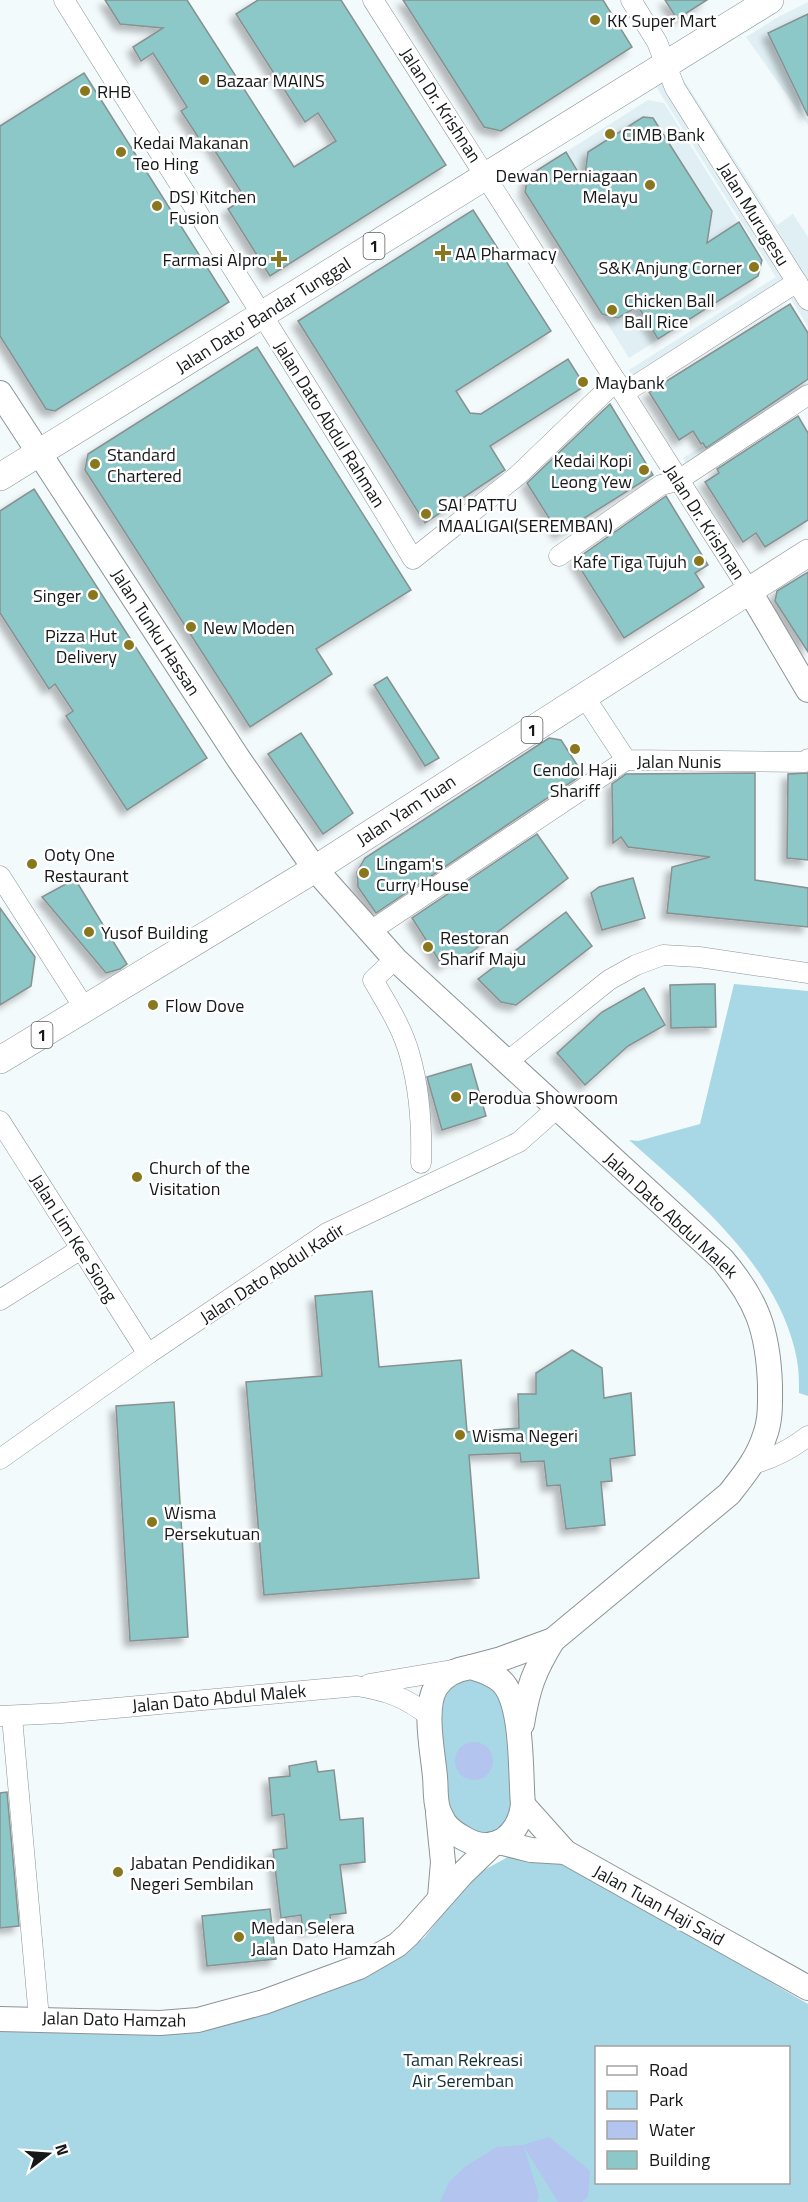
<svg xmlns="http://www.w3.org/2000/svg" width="808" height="2202" viewBox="0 0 808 2202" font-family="'Titillium Web',sans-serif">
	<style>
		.built { fill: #dfeff4 }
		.green { fill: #a8d7e6; fill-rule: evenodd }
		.water { fill: #b3c4ef }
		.building { fill: #8bc8c7; stroke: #899090; stroke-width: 1.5; filter: url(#shadow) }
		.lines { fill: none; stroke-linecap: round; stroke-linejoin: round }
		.minor-casing { stroke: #8d9395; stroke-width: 21 }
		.major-casing { stroke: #8d9395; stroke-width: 26 }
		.highway-casing { stroke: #8d9395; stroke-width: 28 }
		.minor { stroke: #fff; stroke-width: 20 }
		.major { stroke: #fff; stroke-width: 24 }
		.highway { stroke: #fff; stroke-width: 27 }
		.poi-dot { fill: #88771c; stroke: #fff; stroke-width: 2 }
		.labels { text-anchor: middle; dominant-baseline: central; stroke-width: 5; stroke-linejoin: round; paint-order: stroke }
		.shield { fill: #fff; stroke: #5b5d5d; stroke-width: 1.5 }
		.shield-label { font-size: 16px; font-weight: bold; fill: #151718 }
		.poi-label { font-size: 18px; fill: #151718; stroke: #fff; text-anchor: start }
		.street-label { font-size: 18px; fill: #151718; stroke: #fff }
		.park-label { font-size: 18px; fill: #112e36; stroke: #fff }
	</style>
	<defs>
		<filter id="shadow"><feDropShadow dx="-5.5" dy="5.5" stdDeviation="3" flood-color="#0004"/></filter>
	</defs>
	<rect width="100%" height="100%" fill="#f3fafc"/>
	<g class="built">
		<polygon points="808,2 808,125 746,37 780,16"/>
		<polygon points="678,71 777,225 793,214 808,237 808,327 790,297 641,390 629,370 776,277 655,85"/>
		<polygon points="648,100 664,103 762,260 758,276 629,358 525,192 528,176"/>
		<polygon points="808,381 808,404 694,477 683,458"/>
	</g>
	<g class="green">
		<path d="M734,984L808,991V1396L799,1393C799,1382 799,1371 797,1360C780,1268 696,1199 629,1140L638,1141L700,1124Z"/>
		<path d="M471,1678C478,1681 487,1684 493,1688C510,1702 510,1789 511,1813L504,1824L489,1833H477L465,1828L449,1813L437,1722L443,1693L450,1685Z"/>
		<path d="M508,1857L561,1860L808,2004V2202H0V2027L178,2032L403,1952L424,1938L473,1876ZM596,2048H788V2182H596Z"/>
	</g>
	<g class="water">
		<circle cx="474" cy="1761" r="19"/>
		<polygon points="549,2137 590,2171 588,2197 582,2202 558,2202 524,2147 539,2196 537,2202 440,2202 449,2182 466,2166 497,2147 523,2145"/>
	</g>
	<g class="building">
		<polygon points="105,0 187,0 294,167 336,141 318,113 305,122 236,14 258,0 341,0 446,165 270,276 228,209 245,198 208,140 202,143 181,111 187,107 153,53 141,61 133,47 163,28 120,24"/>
		<polygon points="403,0 603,0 632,47 501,131 484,127"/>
		<polygon points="665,0 707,0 677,19"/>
		<polygon points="808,14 808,116 768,33"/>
		<polygon points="84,73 229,302 55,411 46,409 0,336 0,126"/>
		<polygon points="643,117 653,118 712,211 707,243 739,222 762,260 758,276 658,339 638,306 618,318 602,314 525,192 528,176 566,152 584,182 588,152"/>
		<polygon points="473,210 551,331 456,391 470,413 481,414 568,359 585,386 490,446 505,470 425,523 298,321"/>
		<polygon points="790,304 808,333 808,379 706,448 703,443 701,444 693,431 679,440 649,392"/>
		<polygon points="257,347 411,590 316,649 332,674 250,727 85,470 88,454"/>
		<polygon points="610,404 653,475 559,534 527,483"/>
		<polygon points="798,416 808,433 808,520 765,547 756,533 743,542 705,482 719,473 717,469"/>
		<polygon points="34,489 207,758 127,810 66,716 73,711 55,684 49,689 0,613 0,511"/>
		<polygon points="666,496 708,565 695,573 704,587 624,638 575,560"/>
		<polygon points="808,572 808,652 775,601 777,591"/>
		<polygon points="387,677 439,758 425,766 374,685"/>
		<polygon points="301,733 353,813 323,834 268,754"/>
		<polygon points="549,738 561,740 583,774 376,913 358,887 357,872 365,858"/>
		<polygon points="755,773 755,880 808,888 808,927 667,913 672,867 710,857 628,847 621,837 613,843 612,784 626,774"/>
		<polygon points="808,773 808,860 787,858 788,774"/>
		<polygon points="537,834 568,878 461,960 457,956 442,965 412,918"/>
		<polygon points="633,878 645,918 602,930 591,893 599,887"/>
		<polygon points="75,879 127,964 120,969 106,973 42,897"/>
		<polygon points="0,908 35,957 31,986 0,1005"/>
		<polygon points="566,912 592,946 516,1005 501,1002 478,979"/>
		<polygon points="705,984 715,984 716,1027 671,1028 670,985"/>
		<polygon points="644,988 665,1025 628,1046 585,1085 557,1053 602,1012"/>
		<polygon points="471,1064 486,1116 442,1130 427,1077"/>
		<polygon points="372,1291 379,1367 461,1360 467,1432 519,1428 518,1394 536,1394 536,1373 572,1350 602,1368 604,1398 631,1393 635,1455 610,1459 612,1481 601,1482 605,1525 566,1529 560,1485 547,1486 544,1461 521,1462 520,1453 469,1455 479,1578 264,1595 246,1382 322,1376 315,1296"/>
		<polygon points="174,1402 188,1637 130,1641 116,1406"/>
		<polygon points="316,1761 318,1772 334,1770 340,1820 363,1818 365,1862 340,1865 346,1913 330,1915 331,1926 303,1931 301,1915 281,1918 273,1850 287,1848 284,1814 272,1816 269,1778 290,1776 289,1766"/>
		<polygon points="7,1792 19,1926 0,1928 0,1793"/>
		<polygon points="270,1909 276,1959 207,1966 202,1916"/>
	</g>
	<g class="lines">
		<defs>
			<g id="minor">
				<path d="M64,0C180,187 300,371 413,559L517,476L616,381"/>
				<polyline points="373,0 749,590"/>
				<polyline points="631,0 657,42 675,88 808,300"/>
				<polyline points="624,393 797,282"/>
				<polyline points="559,556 661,485 677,481 808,395"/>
				<polyline points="584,696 626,760 805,762 808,759"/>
				<polyline points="0,876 85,1009"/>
				<polyline points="369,932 626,760"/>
				<path d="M395,959L373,980C387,1004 403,1029 410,1056C420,1091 422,1127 421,1163"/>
				<polyline points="507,1062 609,980 636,965 663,955 699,957 808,973"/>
				<polyline points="0,1121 148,1354"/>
				<polyline points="0,1300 81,1249"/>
				<polyline points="0,1459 148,1354 327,1233 519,1142 556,1109"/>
				<path d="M753,1464C774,1458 790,1450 808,1436"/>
				<polyline points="369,1684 458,1669"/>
				<path d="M0,1716L61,1713L357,1686C387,1691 406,1697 430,1717"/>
				<polyline points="12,1717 39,2018"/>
			</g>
			<g id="major">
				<path d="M0,393L238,758L315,869L395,959L722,1259C757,1300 768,1330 770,1385C770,1401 771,1419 765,1435C758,1458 744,1475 729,1494L553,1640L501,1659L471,1667"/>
				<polyline points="749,590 808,690"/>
				<path d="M471,1667C481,1670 492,1673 501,1681C524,1702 520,1774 523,1805C519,1835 495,1856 465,1839C456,1834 449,1830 444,1822C442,1818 439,1813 438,1809C435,1800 436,1787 435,1777C433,1753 423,1708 436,1687C444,1675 458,1669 471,1667Z"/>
				<path d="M522,1724C528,1687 534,1671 553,1640"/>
				<polyline points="523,1805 565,1852 808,1988"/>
				<polyline points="438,1813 443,1862 440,1897"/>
				<polyline points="499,1842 531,1850 565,1852"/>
				<polyline points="0,2019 160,2023 198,2020 264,2002 359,1967 397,1945 408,1935 461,1875 493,1844"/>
			</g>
			<g id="highway">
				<polyline points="0,477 770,0"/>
				<polyline points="0,1060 315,869 808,553"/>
			</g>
		</defs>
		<use href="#minor" class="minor-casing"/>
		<use href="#major" class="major-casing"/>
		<use href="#highway" class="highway-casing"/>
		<use href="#minor" class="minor"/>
		<use href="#major" class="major"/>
		<use href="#highway" class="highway"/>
	</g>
	<g class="poi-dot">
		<circle cx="595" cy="20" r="6"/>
		<circle cx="204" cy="80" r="6"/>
		<circle cx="85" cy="91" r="6"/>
		<circle cx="610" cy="134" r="6"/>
		<circle cx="121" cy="152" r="6"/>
		<circle cx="650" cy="185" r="6"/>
		<circle cx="157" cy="206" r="6"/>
		<path d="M440 244h6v6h6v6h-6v6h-6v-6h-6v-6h6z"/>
		<path d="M276 250h6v6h6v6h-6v6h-6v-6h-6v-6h6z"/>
		<circle cx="754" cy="267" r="6"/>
		<circle cx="612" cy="310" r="6"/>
		<circle cx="583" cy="382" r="6"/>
		<circle cx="95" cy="464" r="6"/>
		<circle cx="644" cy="470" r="6"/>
		<circle cx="426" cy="514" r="6"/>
		<circle cx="699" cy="561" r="6"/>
		<circle cx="93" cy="595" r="6"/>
		<circle cx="191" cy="627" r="6"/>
		<circle cx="129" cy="645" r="6"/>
		<circle cx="575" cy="749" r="6"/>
		<circle cx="32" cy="864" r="6"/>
		<circle cx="364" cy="873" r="6"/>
		<circle cx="89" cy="932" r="6"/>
		<circle cx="428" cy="947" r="6"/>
		<circle cx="153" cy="1005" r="6"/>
		<circle cx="456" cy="1097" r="6"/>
		<circle cx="137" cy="1177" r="6"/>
		<circle cx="460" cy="1435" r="6"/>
		<circle cx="152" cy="1522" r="6"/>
		<circle cx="118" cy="1872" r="6"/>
		<circle cx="239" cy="1937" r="6"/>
	</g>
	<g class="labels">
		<g class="shield">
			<rect x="363.5" y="233" width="21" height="26" rx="4.5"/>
			<rect x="521.5" y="717" width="21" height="26" rx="4.5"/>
			<rect x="31.5" y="1022" width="21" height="26" rx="4.5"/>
		</g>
		<g class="shield-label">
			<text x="374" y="246">1</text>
			<text x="532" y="730">1</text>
			<text x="42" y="1035">1</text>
		</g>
		<g class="poi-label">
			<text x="607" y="20">KK Super Mart</text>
			<text x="216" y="80">Bazaar MAINS</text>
			<text x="97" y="91">RHB</text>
			<text x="622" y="134">CIMB Bank</text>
			<text x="133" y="142">Kedai Makanan<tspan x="133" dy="21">Teo Hing</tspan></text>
			<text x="638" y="175" text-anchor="end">Dewan Perniagaan<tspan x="638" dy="21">Melayu</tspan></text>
			<text x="169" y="196">DSJ Kitchen<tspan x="169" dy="21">Fusion</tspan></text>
			<text x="455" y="253">AA Pharmacy</text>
			<text x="267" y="259" text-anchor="end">Farmasi Alpro</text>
			<text x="742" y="267" text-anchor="end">S&amp;K Anjung Corner</text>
			<text x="624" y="300">Chicken Ball<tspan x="624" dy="21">Ball Rice</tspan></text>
			<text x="595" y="382">Maybank</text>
			<text x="107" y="454">Standard<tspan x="107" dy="21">Chartered</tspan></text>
			<text x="632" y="460" text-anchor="end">Kedai Kopi<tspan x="632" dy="21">Leong Yew</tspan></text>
			<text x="438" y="504">SAI PATTU<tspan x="438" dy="21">MAALIGAI(SEREMBAN)</tspan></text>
			<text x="687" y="561" text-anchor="end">Kafe Tiga Tujuh</text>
			<text x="81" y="595" text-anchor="end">Singer</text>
			<text x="203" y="627">New Moden</text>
			<text x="117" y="635" text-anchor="end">Pizza Hut<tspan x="117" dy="21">Delivery</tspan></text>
			<text x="575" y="769" text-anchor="middle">Cendol Haji<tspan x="575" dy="21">Shariff</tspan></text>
			<text x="44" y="854">Ooty One<tspan x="44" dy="21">Restaurant</tspan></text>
			<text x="376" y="863">Lingam's<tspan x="376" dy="21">Curry House</tspan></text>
			<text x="101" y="932">Yusof Building</text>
			<text x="440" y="937">Restoran<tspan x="440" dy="21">Sharif Maju</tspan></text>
			<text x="165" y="1005">Flow Dove</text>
			<text x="468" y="1097">Perodua Showroom</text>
			<text x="149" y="1167">Church of the<tspan x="149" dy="21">Visitation</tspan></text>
			<text x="472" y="1435">Wisma Negeri</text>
			<text x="164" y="1512">Wisma<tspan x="164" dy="21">Persekutuan</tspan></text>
			<text x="130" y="1862">Jabatan Pendidikan<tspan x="130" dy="21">Negeri Sembilan</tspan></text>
			<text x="251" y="1927">Medan Selera<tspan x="251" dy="21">Jalan Dato Hamzah</tspan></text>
		</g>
		<g class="street-label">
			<text transform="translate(441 105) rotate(57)">Jalan Dr. Krishnan</text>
			<text transform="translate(754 214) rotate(58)">Jalan Murugesu</text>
			<text transform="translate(263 315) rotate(-32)">Jalan Dato' Bandar Tunggal</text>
			<text transform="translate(330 424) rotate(58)">Jalan Dato Abdul Rahman</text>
			<text transform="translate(705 522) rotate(57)">Jalan Dr. Krishnan</text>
			<text transform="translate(156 632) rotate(57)">Jalan Tunku Hassan</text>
			<text x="679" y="761">Jalan Nunis</text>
			<text transform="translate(406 810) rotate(-33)">Jalan Yam Tuan</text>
			<text transform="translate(671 1215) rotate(43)">Jalan Dato Abdul Malek</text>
			<text transform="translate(74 1238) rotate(58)">Jalan Lim Kee Siong</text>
			<text transform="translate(272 1273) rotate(-33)">Jalan Dato Abdul Kadir</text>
			<text transform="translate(219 1698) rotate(-5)">Jalan Dato Abdul Malek</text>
			<text transform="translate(659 1905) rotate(29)">Jalan Tuan Haji Said</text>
			<text transform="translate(114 2019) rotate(1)">Jalan Dato Hamzah</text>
		</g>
		<g class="park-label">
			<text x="463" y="2059">Taman Rekreasi<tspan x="463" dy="21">Air Seremban</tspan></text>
		</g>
	</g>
	<rect x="595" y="2046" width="195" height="138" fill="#ffffff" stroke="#a1a2a3" stroke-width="1.5"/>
	<rect x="607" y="2066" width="30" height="9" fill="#ffffff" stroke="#a1a2a3" stroke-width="1.5"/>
	<text x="649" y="2076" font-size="18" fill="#151718">Road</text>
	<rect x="607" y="2091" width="30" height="18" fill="#a8d7e6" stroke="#a1a2a3" stroke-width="1.5"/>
	<text x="649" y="2106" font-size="18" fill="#151718">Park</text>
	<rect x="607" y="2121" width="30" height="18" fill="#b3c4ef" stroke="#a1a2a3" stroke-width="1.5"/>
	<text x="649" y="2136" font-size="18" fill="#151718">Water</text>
	<rect x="607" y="2151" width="30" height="18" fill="#8bc8c7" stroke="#a1a2a3" stroke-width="1.5"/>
	<text x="649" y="2166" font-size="18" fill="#151718">Building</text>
	<g transform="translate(48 2154) rotate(73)" stroke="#ffffff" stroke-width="4.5" paint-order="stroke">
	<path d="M0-4.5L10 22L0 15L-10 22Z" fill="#151718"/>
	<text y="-9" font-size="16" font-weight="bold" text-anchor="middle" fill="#151718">N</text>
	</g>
</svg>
